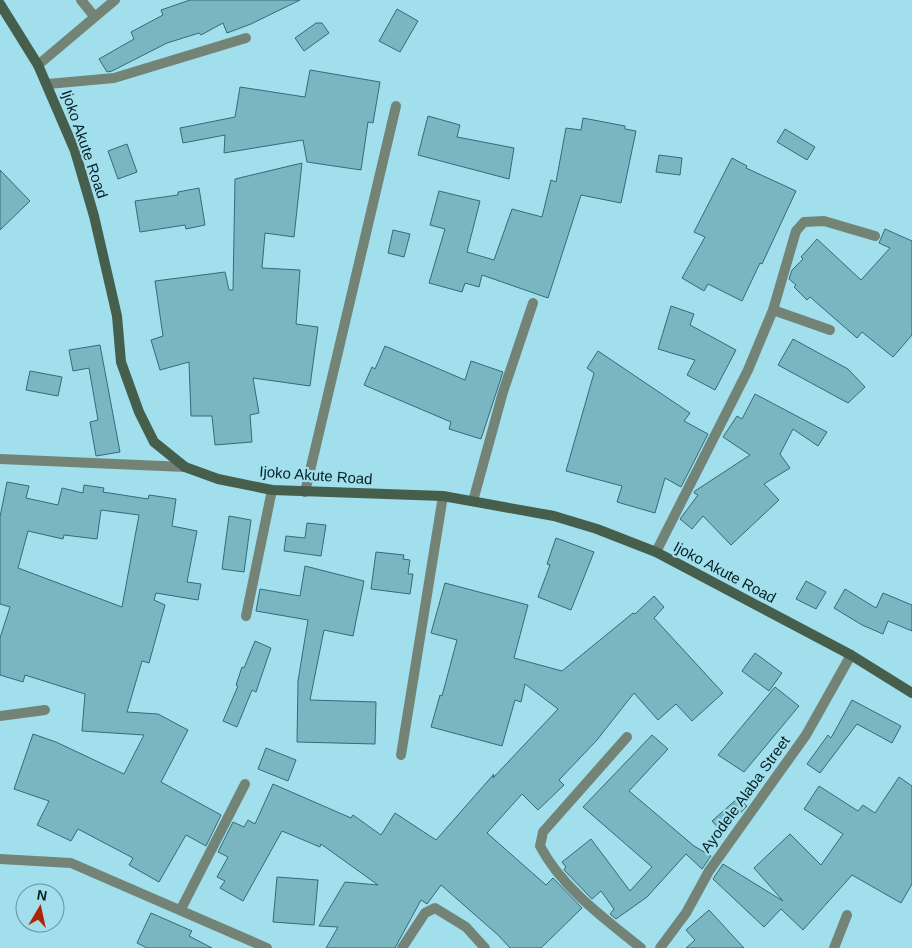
<svg xmlns="http://www.w3.org/2000/svg" width="912" height="948" viewBox="0 0 912 948" font-family="Helvetica,sans-serif">
	<style>
		.building { fill: #7ab5c2; stroke: #316c78; fill-rule: evenodd }
		.lines { fill: none; stroke-linecap: round; stroke-linejoin: round }
		.lane { stroke: #738477; stroke-width: 10 }
		.street { stroke: #738477; stroke-width: 10 }
		.secondary { stroke: #455f4c; stroke-width: 10 }
		.labels { text-anchor: middle; dominant-baseline: central; stroke-width: 4.5; stroke-linejoin: round; paint-order: stroke }
		.street-label { font-size: 15px; fill: #061f23; stroke: #a2dfec }
	</style>
	<rect width="100%" height="100%" fill="#a2dfec"/>
	<g class="building">
		<polygon points="190,0 300,0 251,24 227,33 223,23 201,35 199,33 167,43 112,71 107,72 99,59 134,39 131,32 163,15 161,10"/>
		<polygon points="397,9 418,21 400,52 379,41"/>
		<polygon points="316,23 322,23 329,33 304,51 295,38"/>
		<polygon points="310,70 380,82 373,123 368,122 361,170 307,162 303,140 224,153 225,135 183,143 180,128 235,117 240,87 305,97"/>
		<polygon points="428,116 460,125 457,137 514,148 509,179 418,155"/>
		<polygon points="583,118 625,126 625,129 636,131 621,203 581,195 548,298 482,275 479,287 465,283 462,292 429,283 445,229 430,225 439,191 480,201 467,252 494,260 512,209 542,217 551,180 556,182 566,128 581,130"/>
		<polygon points="785,129 815,147 807,160 777,142"/>
		<polygon points="127,144 137,172 118,179 108,151"/>
		<polygon points="659,155 682,158 680,175 656,172"/>
		<polygon points="732,158 747,166 746,168 796,191 762,264 760,263 742,301 708,284 704,291 682,278 705,237 694,232"/>
		<polygon points="302,163 294,237 265,233 262,268 300,270 296,324 318,327 310,386 253,378 259,413 250,415 252,442 215,445 212,416 191,416 189,362 160,370 151,340 163,336 155,281 225,272 229,290 233,290 235,179"/>
		<polygon points="0,170 30,201 0,230"/>
		<polygon points="199,188 205,225 186,229 185,225 140,232 135,201 178,195 178,192"/>
		<polygon points="885,229 912,241 912,335 893,357 862,332 857,338 810,297 807,300 794,287 796,285 789,279 792,270 803,259 801,257 817,239 861,280 890,248 879,243"/>
		<polygon points="393,230 410,234 404,257 388,253"/>
		<polygon points="671,306 694,314 690,325 736,350 715,390 687,375 695,360 658,349"/>
		<polygon points="793,339 848,369 865,387 848,403 778,365"/>
		<polygon points="100,345 120,452 96,456 90,422 98,420 89,368 73,371 69,350"/>
		<polygon points="385,346 465,380 471,361 503,372 481,439 449,429 451,422 364,385 372,367 375,369"/>
		<polygon points="598,351 690,413 684,421 708,434 681,487 665,478 655,513 617,502 622,486 566,471 594,373 587,368"/>
		<polygon points="30,371 62,377 58,396 26,390"/>
		<polygon points="755,394 827,432 818,446 793,429 780,454 790,468 764,484 779,500 731,545 703,516 692,529 680,519 698,495 694,493 695,491 750,455 723,437 737,416 742,419"/>
		<path d="M7,482L29,486L26,498L58,505L62,488L83,493L84,485L104,488L103,492L148,499L149,495L176,499L172,526L197,531L187,582L201,584L198,600L156,593L154,600L165,605L149,663L142,661L127,712L158,714L188,730L161,782L221,815L206,846L186,835L159,882L129,865L133,858L78,829L71,841L37,825L49,801L14,789L33,734L56,742L124,774L144,735L82,731L85,694L25,675L23,682L0,675V638L10,607L0,604V517ZM101,510L139,515L122,607L18,568L28,531L63,539L64,535L97,539Z"/>
		<polygon points="229,516 251,520 244,572 222,569"/>
		<polygon points="307,523 326,525 321,556 284,551 286,536 305,538"/>
		<polygon points="556,538 594,552 571,610 538,597 550,565 547,564"/>
		<polygon points="376,552 404,555 403,559 410,560 408,574 413,574 410,594 371,589"/>
		<polygon points="305,566 364,581 353,636 324,630 310,700 376,702 375,744 297,742 298,681 308,620 256,611 260,589 300,596"/>
		<polygon points="806,581 826,592 816,609 796,599"/>
		<polygon points="445,583 528,605 514,658 562,671 633,613 635,614 654,596 664,607 654,618 723,693 692,721 676,704 658,720 634,693 597,740 559,780 564,785 538,810 522,794 487,833 546,885 553,878 582,908 541,948 510,948 498,935 441,885 427,904 421,900 395,948 326,948 338,927 319,926 345,882 378,885 321,844 320,847 282,831 243,901 220,888 225,881 217,877 228,857 218,852 233,822 244,827 248,820 255,824 273,784 351,818 353,815 381,835 395,813 436,840 494,774 493,778 558,709 525,684 521,702 515,700 502,746 431,727 440,695 442,696 457,640 431,633"/>
		<polygon points="845,589 876,608 883,593 912,605 912,631 888,621 883,634 862,625 834,608"/>
		<polygon points="255,641 271,648 256,692 252,690 237,727 223,721 238,686 236,685 242,667 244,668"/>
		<polygon points="755,653 782,673 769,691 742,671"/>
		<polygon points="775,687 799,706 744,772 718,755"/>
		<polygon points="852,700 901,726 892,743 857,724 820,773 807,764 828,735 831,738"/>
		<polygon points="652,735 668,749 629,791 694,846 711,856 702,869 686,854 647,897 616,919 610,914 614,909 601,891 592,899 565,871 564,869 566,867 562,862 591,839 630,891 652,867 583,807"/>
		<polygon points="266,748 296,760 288,781 258,769"/>
		<polygon points="899,777 912,786 912,884 901,903 852,875 803,930 781,909 764,927 713,879 723,864 783,901 754,868 790,834 821,865 843,834 804,809 819,786 858,811 863,805 875,813"/>
		<polygon points="738,798 747,806 722,832 712,821"/>
		<polygon points="277,877 318,880 314,925 273,922"/>
		<polygon points="709,910 744,948 686,948 695,940 686,930"/>
		<polygon points="151,913 192,931 189,936 212,948 147,948 137,943"/>
	</g>
	<g class="lines">
		<g class="lane">
			<polyline points="81,0 94,16"/>
			<polyline points="38,65 115,0"/>
			<polyline points="473,501 503,392 533,303"/>
			<polyline points="834,948 847,915"/>
		</g>
		<g class="street">
			<polyline points="48,84 114,78 246,38"/>
			<polyline points="773,310 830,330"/>
			<polyline points="0,459 185,467"/>
			<polyline points="305,492 396,106"/>
			<polyline points="656,552 748,370 773,310 796,231 804,222 824,221 875,236"/>
			<polyline points="246,616 272,490"/>
			<polyline points="0,716 45,710"/>
			<path d="M627,737L543,832L540,846C562,888 605,919 641,948"/>
			<polyline points="401,755 443,496"/>
			<polyline points="0,859 71,863 267,948"/>
			<polyline points="181,909 245,784"/>
			<polyline points="402,948 425,913 435,908 466,927 485,948"/>
			<polyline points="660,948 686,913 709,871 806,735 851,655"/>
		</g>
		<polyline class="secondary" points="0,4 38,65 75,151 94,216 117,316 121,362 139,412 154,442 185,467 218,479 272,490 443,496 554,516 597,529 656,552 851,655 912,693"/>
	</g>
	<g class="labels">
		<g class="street-label">
			<text transform="translate(85 144) rotate(71)">Ijoko Akute Road</text>
			<text transform="translate(316 475) rotate(4)">Ijoko Akute Road</text>
			<text transform="translate(725 572) rotate(28)">Ijoko Akute Road</text>
			<text transform="translate(745 794) rotate(-54)">Ayodele Alaba Street</text>
		</g>
	</g>
	<g transform="translate(40 908) rotate(9)"><circle r="24" fill="#a2dfec" stroke="#64929c"/>
	<path d="M0-4L9 19L0 12L-9 19Z" fill="#b02406"/>
	<text y="-8" font-size="14" font-weight="bold" text-anchor="middle" fill="#061f23">N</text>
	</g>
</svg>
